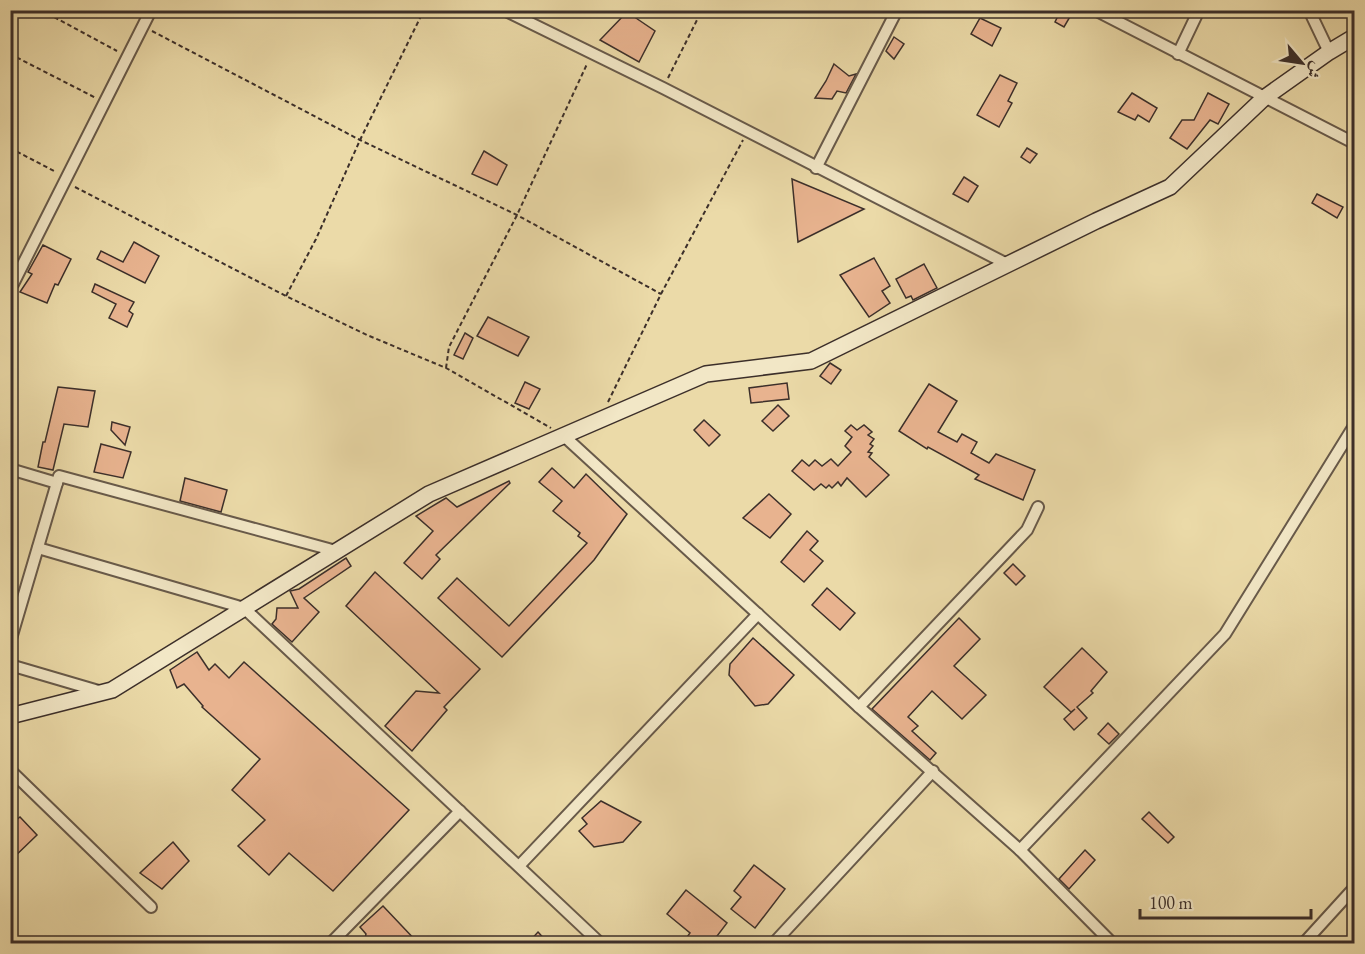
<svg xmlns="http://www.w3.org/2000/svg" width="1365" height="954" viewBox="0 0 1365 954" font-family="'EB Garamond',Amiri,serif">
	<style>
		.building { fill: #e8b38f; stroke: #3c2f2a; stroke-width: 1.5 }
		.lines { fill: none; stroke-linecap: round; stroke-linejoin: round }
		.street-casing { stroke: #685a4a; stroke-width: 14 }
		.secondary-casing { stroke: #3c2f2a; stroke-width: 18 }
		.path { stroke: #3c2f2a; stroke-width: 2; stroke-dasharray: 4.5 3; stroke-linecap: butt }
		.street { stroke: #f2e7c6; stroke-width: 10 }
		.secondary { stroke: #f2e7c6; stroke-width: 15 }
	</style>
	<rect width="100%" height="100%" fill="#ebdaa8"/>
	<filter id="stains"><feTurbulence type="fractalNoise" baseFrequency=".00333" numOctaves="4"/><feColorMatrix values="0 0 0 0 .2 0 0 0 0 .09 0 0 0 0 .02 0 0 0 .5 -.17"/></filter>
	<radialGradient id="worn" r=".72"><stop offset=".6" stop-color="#630" stop-opacity="0"/><stop offset="1" stop-color="#630" stop-opacity=".3"/></radialGradient>
	<g class="building">
		<polygon points="1061,10 1071,15 1064,27 1055,22"/>
		<polygon points="627,12 655,31 639,62 600,40"/>
		<polygon points="980,18 1001,28 992,46 971,34"/>
		<polygon points="894,37 904,44 894,59 886,51"/>
		<polygon points="834,64 849,76 856,74 846,93 837,91 832,99 815,98 826,81"/>
		<polygon points="1000,75 1017,83 1008,101 1012,103 999,127 977,115"/>
		<polygon points="1132,93 1157,108 1149,122 1138,115 1135,120 1118,112"/>
		<polygon points="1208,93 1229,104 1218,124 1210,120 1187,149 1170,138 1182,120 1194,120"/>
		<polygon points="1027,148 1037,154 1030,163 1021,157"/>
		<polygon points="484,151 507,165 497,185 472,174"/>
		<polygon points="964,177 978,186 968,202 953,194"/>
		<polygon points="792,179 864,209 798,242"/>
		<polygon points="1317,194 1343,207 1337,218 1312,203"/>
		<polygon points="134,242 159,256 145,283 97,259 101,251 123,262"/>
		<polygon points="43,245 71,259 58,285 55,284 47,303 20,292 32,274 28,272"/>
		<polygon points="874,258 890,286 882,291 890,303 869,317 840,275"/>
		<polygon points="924,264 937,288 913,300 911,296 906,298 896,279"/>
		<polygon points="95,284 134,302 129,311 133,314 127,327 109,318 116,304 92,292"/>
		<polygon points="488,317 529,337 518,356 477,336"/>
		<polygon points="465,333 473,338 463,359 454,355"/>
		<polygon points="830,363 841,370 831,384 820,376"/>
		<polygon points="525,382 540,389 529,409 515,403"/>
		<polygon points="787,383 789,399 751,403 749,388"/>
		<polygon points="929,384 957,401 938,432 957,442 962,434 977,442 971,453 989,463 996,454 1035,470 1023,500 975,479 979,475 928,447 927,449 899,431"/>
		<polygon points="58,387 95,391 88,427 64,424 53,470 38,467 43,442 45,442"/>
		<polygon points="778,405 789,416 773,431 762,421"/>
		<polygon points="704,420 720,435 709,446 694,430"/>
		<polygon points="112,422 130,427 125,445 111,430"/>
		<polygon points="851,425 857,430 864,425 872,432 868,435 874,439 870,444 873,446 868,452 872,453 869,457 889,475 866,497 847,478 841,486 838,482 832,488 829,485 826,488 821,484 814,490 792,471 802,460 809,466 815,460 822,466 831,459 838,466 851,452 845,446 852,437 845,431"/>
		<polygon points="101,444 131,452 123,478 94,472"/>
		<polygon points="552,468 574,488 586,474 627,514 594,560 502,657 438,598 457,578 509,626 587,543 578,536 580,533 553,511 562,501 539,482"/>
		<polygon points="185,478 227,490 221,512 180,501"/>
		<polygon points="509,481 510,483 436,555 440,559 422,579 404,563 433,531 416,516 446,498 457,507"/>
		<polygon points="769,494 791,514 770,538 743,518"/>
		<polygon points="807,531 818,541 810,550 823,561 804,582 781,562"/>
		<polygon points="346,558 351,566 304,598 319,612 292,642 272,624 276,619 277,608 298,608 290,591 299,589"/>
		<polygon points="1013,564 1025,576 1016,585 1004,573"/>
		<polygon points="375,572 480,669 444,707 447,710 412,751 385,726 416,691 439,693 346,606"/>
		<polygon points="827,588 855,613 840,630 812,605"/>
		<polygon points="959,618 980,639 954,666 986,695 962,719 932,691 908,717 918,726 912,731 936,753 930,760 872,709"/>
		<polygon points="753,638 794,675 768,704 755,706 729,675 730,664"/>
		<polygon points="1082,648 1107,672 1091,691 1093,693 1077,707 1087,718 1074,730 1064,719 1075,709 1071,712 1044,687"/>
		<polygon points="197,652 209,670 215,664 229,678 244,662 409,810 333,891 289,853 269,875 238,846 265,820 232,790 260,759 202,707 203,706 184,684 177,688 170,670"/>
		<polygon points="1108,723 1119,734 1109,744 1098,734"/>
		<polygon points="601,801 641,822 623,842 594,847 579,831 587,824 582,818"/>
		<polygon points="1149,812 1174,837 1168,843 1142,819"/>
		<polygon points="20,817 37,835 10,861 10,825"/>
		<polygon points="173,842 189,861 162,889 140,873"/>
		<polygon points="1085,850 1095,860 1069,889 1059,879"/>
		<polygon points="754,865 785,889 755,928 731,909 741,897 734,891"/>
		<polygon points="686,890 727,923 711,944 682,944 690,933 667,914"/>
		<polygon points="383,906 419,944 370,944 365,938 366,934 360,927"/>
		<polygon points="538,932 549,944 527,944"/>
	</g>
	<g class="lines">
		<defs>
			<g id="street">
				<polyline points="504,10 663,88 1007,264"/>
				<polyline points="1095,10 1354,143"/>
				<polyline points="1309,10 1329,52"/>
				<polyline points="1178,54 1199,10"/>
				<polyline points="816,168 897,10"/>
				<polyline points="13,284 151,10"/>
				<polyline points="564,436 859,707 1020,850 1113,944"/>
				<polyline points="10,469 57,483"/>
				<polyline points="38,548 244,608 601,944"/>
				<polyline points="10,642 59,476 336,551"/>
				<polyline points="10,665 102,692"/>
				<polyline points="859,707 1027,530 1038,507"/>
				<polyline points="10,770 151,907"/>
				<polyline points="1020,850 1225,634 1354,426"/>
				<polyline points="519,866 758,614"/>
				<polyline points="330,944 460,811"/>
				<polyline points="773,944 933,771"/>
				<polyline points="1303,944 1354,888"/>
			</g>
			<polyline id="secondary" points="10,716 112,690 429,494 706,374 811,361 1096,221 1170,187 1264,98 1329,52 1354,37"/>
		</defs>
		<use href="#street" class="street-casing"/>
		<use href="#secondary" class="secondary-casing"/>
		<g class="path">
			<polyline points="41,10 117,51"/>
			<polyline points="152,31 360,140 517,215 661,294"/>
			<polyline points="10,54 96,98"/>
			<polyline points="668,78 702,10"/>
			<polyline points="10,148 56,172"/>
			<polyline points="75,187 286,296 367,335 446,368 551,428"/>
			<polyline points="286,296 316,239 360,140 424,10"/>
			<polyline points="446,368 449,347 517,215 587,64"/>
			<polyline points="608,402 661,294 743,140"/>
		</g>
		<use href="#street" class="street"/>
		<use href="#secondary" class="secondary"/>
	</g>
	<rect width="1365" height="954" fill="none" stroke="#ebdaa8" stroke-width="36"/>
	<rect x="12" y="12" width="1341" height="930" fill="none" stroke="#3c2f2a" stroke-width="3"/>
	<rect x="18" y="18" width="1329" height="918" fill="none" stroke="#3c2f2a" stroke-width="1.5"/>
	<g transform="translate(1302 63) rotate(119)" stroke="#f2e7c6" stroke-width="4.5" paint-order="stroke">
	<path d="M0-4.5L10 22L0 15L-10 22Z" fill="#3c2f2a"/>
	<text y="-9" font-size="16" font-weight="bold" text-anchor="middle" fill="#3c2f2a">ش</text>
	</g>
	<path d="M1140 909v9h171v-9" fill="none" stroke="#3c2f2a" stroke-width="3"/>
	<text x="1149" y="909" font-size="18" fill="#3c2f2a" stroke="#f2e7c6" stroke-width="4.5" paint-order="stroke">100 m</text>
	<rect width="100%" height="100%" filter="url(#stains)"/>
	<rect width="100%" height="100%" fill="url(#worn)"/>
</svg>
